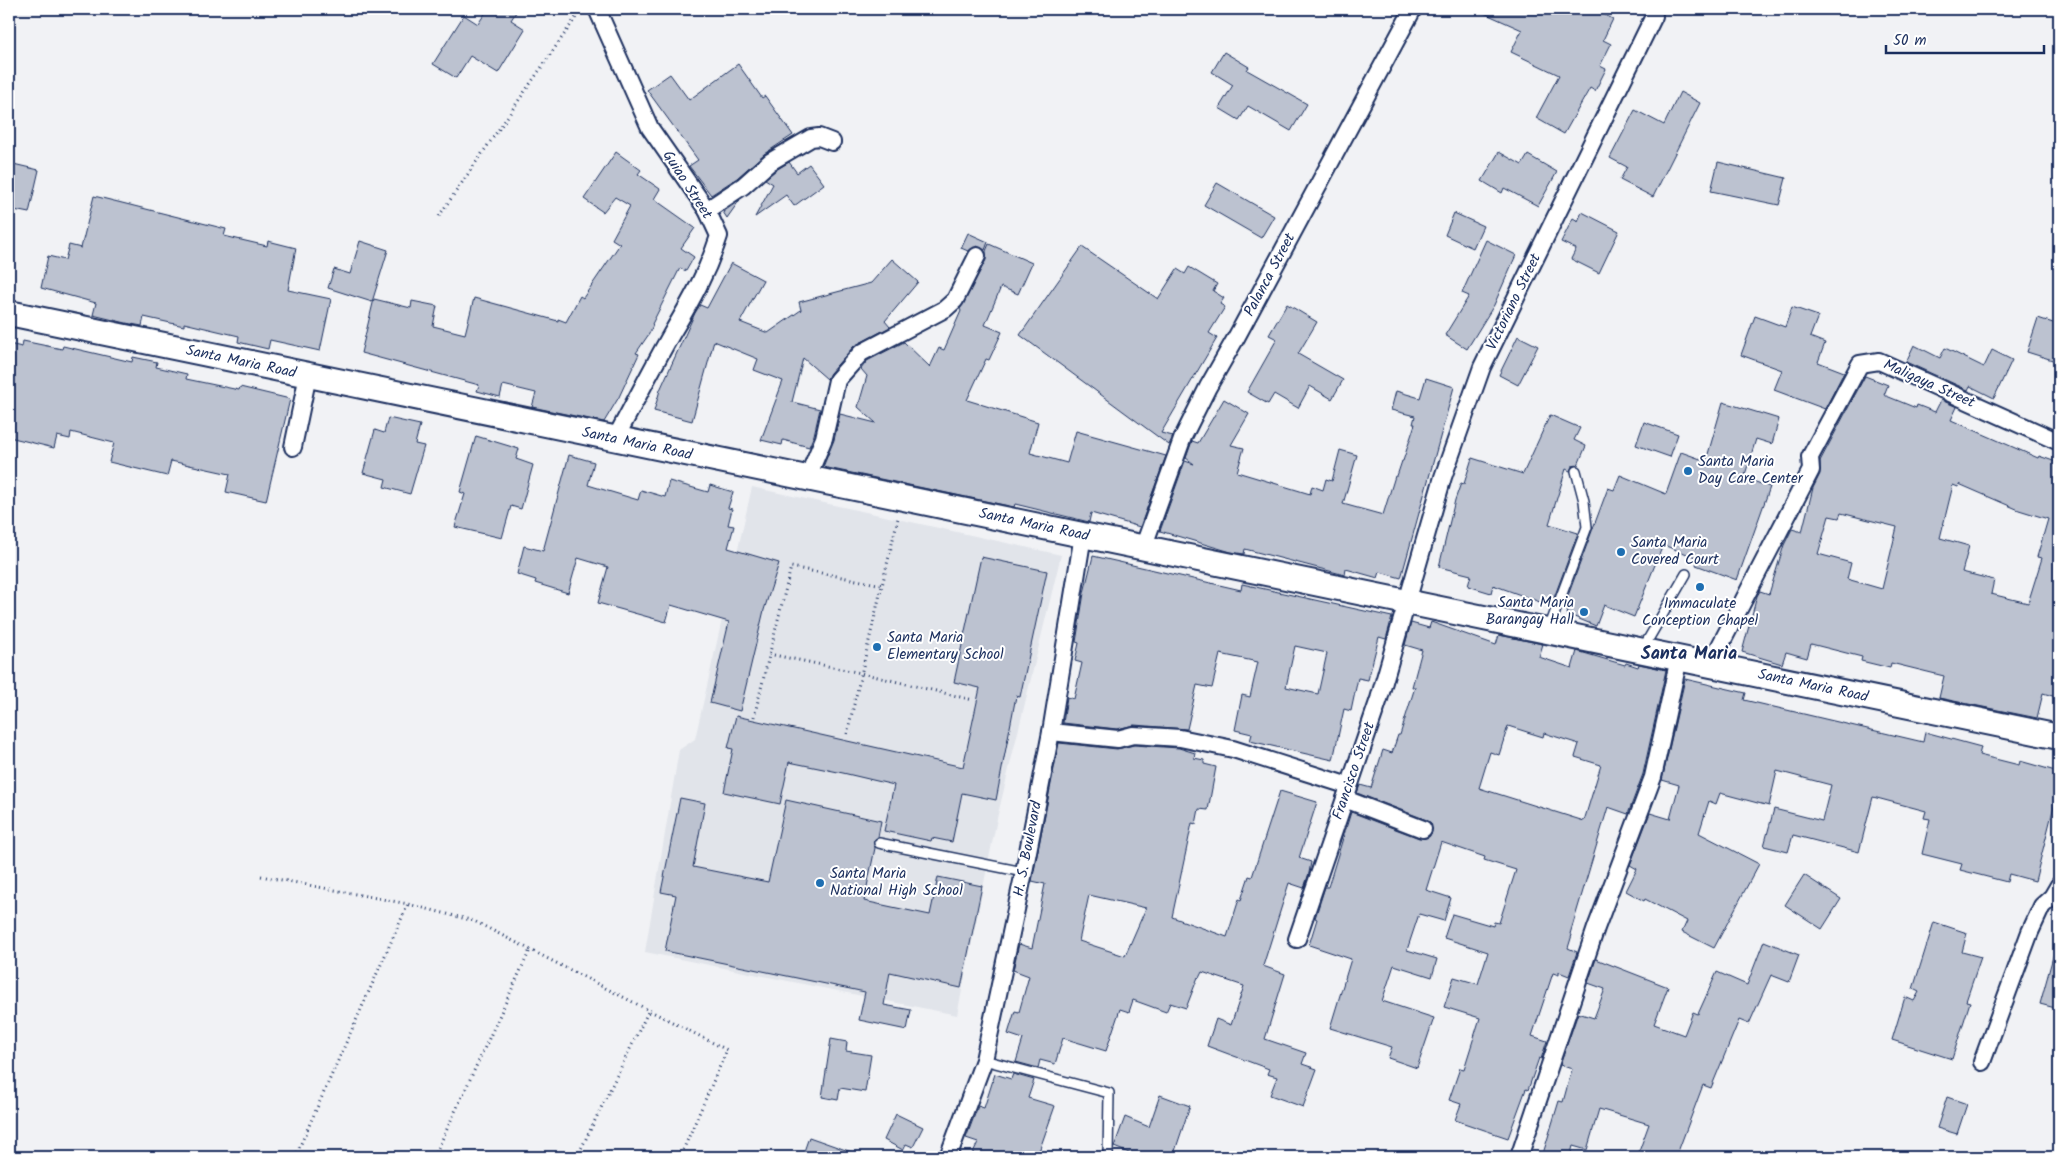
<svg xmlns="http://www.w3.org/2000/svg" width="2068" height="1166" viewBox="0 0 2068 1166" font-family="Kalam,sans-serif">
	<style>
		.built { fill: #e1e4ea }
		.building { fill: #bcc2d0; stroke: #1b2f5e; fill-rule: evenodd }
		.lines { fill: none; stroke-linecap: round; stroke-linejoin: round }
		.lane-casing { stroke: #1b2f5e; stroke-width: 12 }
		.street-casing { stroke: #1b2f5e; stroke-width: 20 }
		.secondary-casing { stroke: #1b2f5e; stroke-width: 28 }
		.path { stroke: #1b2f5e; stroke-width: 3; stroke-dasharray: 1 4; stroke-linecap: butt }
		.lane { stroke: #fff; stroke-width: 9 }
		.street { stroke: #fff; stroke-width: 16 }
		.secondary { stroke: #fff; stroke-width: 24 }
		.poi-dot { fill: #1f6fb2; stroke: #fff; stroke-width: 2 }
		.labels { text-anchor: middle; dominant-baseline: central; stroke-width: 4; stroke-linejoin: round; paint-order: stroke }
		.street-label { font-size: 15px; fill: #1b2f5e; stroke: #fff }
		.poi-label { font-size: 15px; fill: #1b2f5e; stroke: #fff; text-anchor: start }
		.quarter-label { font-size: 18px; font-weight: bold; fill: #1b2f5e; stroke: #fff }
	</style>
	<rect width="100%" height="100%" fill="#f1f2f5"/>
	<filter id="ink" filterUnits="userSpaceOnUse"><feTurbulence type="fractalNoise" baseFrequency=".02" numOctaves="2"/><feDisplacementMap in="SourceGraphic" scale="10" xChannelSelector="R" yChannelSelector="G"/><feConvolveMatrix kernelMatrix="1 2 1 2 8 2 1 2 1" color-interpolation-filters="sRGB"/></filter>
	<g filter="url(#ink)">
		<polygon class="built" points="752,487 1061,555 998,814 957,1015 645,952 679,750 695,739"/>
		<g class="building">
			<polygon points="488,9 518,9 511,20 525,29 498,73 470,56 456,78 433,64 464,15 478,24"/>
			<polygon points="1475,9 1608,9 1605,15 1613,19 1603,40 1611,44 1600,66 1606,69 1595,91 1590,88 1564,134 1536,118 1559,75 1511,52 1522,30"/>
			<polygon points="1224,52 1249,67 1247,70 1307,104 1291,131 1248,106 1239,120 1219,108 1233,85 1212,72"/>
			<polygon points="738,64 762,98 765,96 793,135 764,154 737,178 711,195 689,166 698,160 647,90 670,74 689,100"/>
			<polygon points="1680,92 1700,103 1653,197 1620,180 1627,167 1610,158 1635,110 1664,125"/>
			<polygon points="616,152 641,170 638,174 660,189 654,199 695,228 681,248 694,257 686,271 680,268 652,324 653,325 649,334 636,353 639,354 619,397 604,422 532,407 536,393 503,385 500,397 477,391 479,385 361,353 374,299 411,308 412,301 437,306 433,326 465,334 474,298 558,321 558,319 566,322 580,296 583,298 620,244 612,239 630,206 615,197 603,212 584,199"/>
			<polygon points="1499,152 1522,165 1528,155 1557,172 1538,206 1504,188 1502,193 1482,181"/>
			<polygon points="789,162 797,173 809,164 824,184 794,206 786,195 755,217 773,184 765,179 776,170"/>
			<polygon points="1718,162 1786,178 1779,205 1711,191"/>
			<polygon points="9,163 39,170 29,213 9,209"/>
			<polygon points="1217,183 1274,216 1261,238 1204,205"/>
			<polygon points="94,196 226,229 224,236 267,246 268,241 296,248 288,290 331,299 320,351 270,340 268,349 238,342 239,336 184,323 184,326 144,317 142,326 126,323 93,315 96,303 41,288 48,256 65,260 69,245 81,248"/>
			<polygon points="740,200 739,201 727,218 723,212"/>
			<polygon points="1582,212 1619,231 1599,273 1571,259 1576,249 1561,242 1573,218 1578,221"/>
			<polygon points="1454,213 1483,226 1473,248 1445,235"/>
			<polygon points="968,233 988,242 985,250 977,246 968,251 961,248"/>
			<polygon points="1486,240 1516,255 1494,305 1467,349 1445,335 1469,296 1462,293"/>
			<polygon points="360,241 388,250 372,302 328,288 334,269 350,274"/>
			<polygon points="989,244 1032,263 1018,294 1001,287 985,325 1002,332 989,360 986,359 967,400 1038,422 1030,453 1067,463 1076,431 1166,456 1140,527 1091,513 1089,522 1015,504 1014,507 823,467 834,440 840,414 876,423 858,407 867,376 861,369 867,361 904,342 930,367 939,348 944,350 961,311 960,309 986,260 986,251"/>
			<polygon points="1082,247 1158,299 1177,269 1185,274 1189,267 1217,284 1213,291 1224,298 1220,304 1225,307 1209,333 1217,338 1161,433 1173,436 1169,445 1020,335"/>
			<polygon points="892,259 918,282 885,321 890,327 854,346 830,373 827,379 803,358 792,402 820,409 814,435 809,447 783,440 782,445 761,440 783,381 754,370 758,359 714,341 692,421 654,411 660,390 695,313 700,305 707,308 731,263 763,280 740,322 768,333 801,310 799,302 871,283"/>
			<polygon points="1287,304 1317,322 1298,354 1343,380 1332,399 1310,386 1298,408 1274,394 1268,404 1247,392 1277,339 1269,335"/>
			<polygon points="1792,307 1818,316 1810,337 1825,343 1818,362 1844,372 1825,409 1774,390 1782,370 1741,355 1755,316 1785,327"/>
			<polygon points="2038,318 2059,325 2059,362 2027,352"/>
			<polygon points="1518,336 1538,346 1518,385 1499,375"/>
			<polygon points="23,341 62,349 63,346 132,362 133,357 157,362 156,367 187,374 186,379 239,390 240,387 290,399 266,501 226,492 230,474 171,461 167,476 109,462 114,443 71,432 70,439 57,436 54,448 9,437 9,344 22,347"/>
			<polygon points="1914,345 1940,358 1945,348 1984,367 1992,350 2012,360 1994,398 1970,386 1968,390 1906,362"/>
			<path d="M1865,376L1888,385L1884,395L1916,408L1917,405L1935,412L1941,400L1957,407L1951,420L2038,458L2039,456L2059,463V698L2043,693L2037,718L1939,698L1944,676L1891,663L1890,668L1861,661L1862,657L1811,644L1807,658L1786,652L1782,664L1742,652L1757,596L1760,591L1769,594L1784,545L1792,529L1802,532L1813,488L1820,474V461ZM1959,484L2019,510L2048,519L2037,557L2042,558L2028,603L1991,594L1994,580L1962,572L1969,546L1940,538L1953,485L1958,487ZM1841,513L1897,527L1882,589L1847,579L1851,563L1818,554L1829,516L1839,518Z"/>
			<polygon points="1426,378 1454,387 1401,578 1380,572 1378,578 1346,569 1345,575 1245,549 1244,554 1231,552 1160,531 1185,461 1194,464 1186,458 1192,441 1198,443 1224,399 1249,414 1231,445 1244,448 1237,472 1310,494 1312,486 1323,490 1326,479 1332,481 1340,450 1357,455 1343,504 1383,515 1395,476 1397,476 1402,461 1403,461 1415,424 1413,424 1415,416 1391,410 1396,391 1420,398"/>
			<polygon points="1723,402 1779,419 1772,444 1756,439 1744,478 1770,487 1737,580 1696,565 1698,558 1663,545 1634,617 1604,605 1596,626 1567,614 1568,611 1563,609 1608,488 1614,490 1620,475 1666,494 1681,452 1706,461"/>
			<polygon points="1550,415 1580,428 1574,440 1586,446 1578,465 1572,466 1570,471 1566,469 1549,524 1578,533 1551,606 1493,585 1491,593 1468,586 1471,575 1439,567 1455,500 1461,483 1464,484 1472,458 1523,474"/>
			<polygon points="388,418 420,425 415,444 424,446 410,494 384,487 386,479 363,473 375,430 384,433"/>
			<polygon points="1644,422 1678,434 1670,457 1636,445"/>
			<polygon points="476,436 519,449 516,459 533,465 521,509 511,506 502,538 455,527 465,494 460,492"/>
			<polygon points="569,455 594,462 588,485 638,500 641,490 665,497 669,481 708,492 710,485 733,492 728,508 732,509 728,525 734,526 728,548 779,563 764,610 740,711 710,703 729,622 671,605 666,622 598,603 608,567 578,558 568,593 535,583 536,580 517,574 524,546 543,551"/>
			<path d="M1093,556L1241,590L1242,584L1392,617L1386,639L1379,637L1368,680L1358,678L1351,711L1344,709L1333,760L1250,741L1252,734L1235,730L1242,695L1250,697L1258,662L1220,654L1212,688L1197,685L1187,729L1134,725L1117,729L1063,723L1067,697L1074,699L1082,663L1075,661L1079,643L1076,642L1084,593ZM1295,646L1327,653L1318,694L1286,687Z"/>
			<polygon points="981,557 1047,571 1020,697 1016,696 996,800 962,793 952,842 932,838 931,841 884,831 894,785 843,773 789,762 780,804 724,792 733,749 728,748 736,716 963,767 980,688 954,682"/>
			<path d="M1431,622L1496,645L1499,635L1543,644L1539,657L1572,668L1577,651L1625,665L1626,663L1638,667L1639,664L1666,670L1643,774L1628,814L1608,807L1570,934L1572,935L1568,948L1577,952L1569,976L1559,972V975L1553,973L1532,1036L1547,1041L1541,1059L1539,1058L1528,1090L1526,1089L1508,1138L1455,1120L1461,1104L1449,1100L1460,1068L1464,1069L1480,1018L1444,1007L1454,977L1478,984L1488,952L1444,938L1452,914L1493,926L1494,922L1499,923L1516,870L1484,860L1485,857L1441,842L1426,890L1451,898L1444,921L1419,914L1407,950L1437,959L1432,977L1394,965L1382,1001L1434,1018L1417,1068L1388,1058L1392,1047L1330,1028L1351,959L1309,945L1317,919L1315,918L1325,887H1328L1351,812L1419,838L1429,837L1432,832L1431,823L1427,820L1357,793L1360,785L1371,788L1383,750L1392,753L1398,735H1400L1415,687H1412L1422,650L1405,645L1411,623L1429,628ZM1508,726L1543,737L1544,733L1579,744L1575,757L1601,765L1584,821L1479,788L1490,752L1499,755Z"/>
			<polygon points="1685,679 1746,693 1744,700 1923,742 1925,732 1981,747 1979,755 2019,765 2020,761 2059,772 2059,786 2035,881 2009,874 2007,882 1960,870 1962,864 1922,854 1930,819 1924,818 1926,811 1873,797 1859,852 1793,835 1788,852 1764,846 1774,809 1822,821 1831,785 1777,771 1769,806 1720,793 1716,804 1709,801 1699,833 1759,864 1714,948 1682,932 1687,921 1645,899 1644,901 1626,891 1637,869 1630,865 1650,813 1670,819 1679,785 1662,780"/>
			<path d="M1059,743L1117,749L1134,745L1179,748L1195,753L1194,758L1204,760V764L1216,767L1208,810L1199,809L1196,824L1192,823L1172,917L1227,937L1239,899L1241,900L1249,876L1252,877L1280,791L1317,802L1299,858L1311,862L1309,873L1304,888L1289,883L1263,966L1285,974L1265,1039L1306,1053L1302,1064L1317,1069L1303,1107L1270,1095L1277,1077L1267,1074L1269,1069L1207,1046L1216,1019L1231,1025L1244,986L1202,972L1199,978L1198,977L1186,1008L1170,1003L1166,1012L1133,1000L1129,1012L1120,1009L1106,1051L1063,1038L1055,1064L1040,1060L1038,1068L1016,1062L1023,1039L1008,1034L1015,1011L1019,1012L1029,976L1013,970L1019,944L1032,948L1045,884L1032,881ZM1089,895L1146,908L1125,956L1079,941Z"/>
			<polygon points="680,798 705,803 693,867 768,882 786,800 881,821 878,837 873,841 875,848 864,901 930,915 938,877 982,886 961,988 890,972 884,1005 911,1010 907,1030 859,1020 865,992 665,951 676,895 661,892"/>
			<polygon points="1804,875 1841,899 1822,929 1785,905"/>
			<polygon points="1934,922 1967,933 1962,952 1981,957 1966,1001 1970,1002 1952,1059 1892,1040 1905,997 1914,1001 1919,992 1913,989"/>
			<polygon points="1764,941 1799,955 1789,982 1771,975 1749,1024 1739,1020 1711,1088 1703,1085 1676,1157 1637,1157 1649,1124 1599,1109 1587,1150 1573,1146 1570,1157 1542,1157 1559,1101 1563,1102 1572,1069 1560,1065 1578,1013 1594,1018 1605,989 1588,983 1596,959 1668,987 1654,1024 1684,1035 1693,1012 1698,1014 1717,972 1747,985"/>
			<polygon points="2054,953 2059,954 2059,1009 2040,1004"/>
			<polygon points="831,1039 847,1042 846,1051 871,1055 865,1092 840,1088 838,1100 822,1097"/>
			<polygon points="995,1074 1011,1079 1013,1074 1034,1080 1028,1098 1055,1106 1037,1157 971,1157 978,1142 966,1138 978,1106 984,1108"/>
			<polygon points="1160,1095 1190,1106 1173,1157 1139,1157 1114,1147 1125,1117 1149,1127"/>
			<polygon points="1947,1097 1967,1104 1957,1134 1937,1128"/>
			<polygon points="896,1114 923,1127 913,1147 906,1144 903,1150 884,1140"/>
			<polygon points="809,1137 860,1155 860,1157 802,1157"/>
		</g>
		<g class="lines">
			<defs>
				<g id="lane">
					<polyline points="1548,631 1587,527 1584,501 1576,471"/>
					<polyline points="1642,650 1686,574"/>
					<polyline points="879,843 1024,872"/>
					<polyline points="984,1060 1109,1093 1108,1157"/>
				</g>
				<g id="street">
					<path d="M597,9L650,128L707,210L719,236C707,273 691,301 672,333C652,368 634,404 615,439"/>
					<polyline points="707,210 743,186 770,162 811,138 819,137 832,142"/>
					<polyline points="293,447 308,375"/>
					<polyline points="807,479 824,438 837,380 861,353 945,309 955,300 977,256"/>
					<polyline points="1143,548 1183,437 1208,387 1237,336 1413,9"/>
					<polyline points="1710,665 1811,470 1810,457 1860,364 1879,361 2059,442"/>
					<polyline points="1051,732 1118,739 1133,735 1180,738 1233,749 1349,786"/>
					<polyline points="1345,799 1423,829"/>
					<polyline points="1297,939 1379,699 1443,477 1482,367 1654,16"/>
					<polyline points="1982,1062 2030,932 2042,906 2052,897 2059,885"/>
					<polyline points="948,1157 984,1060 1024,872 1051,732 1083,535"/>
					<polyline points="1519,1157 1596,928 1653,777 1679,658"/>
				</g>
				<polyline id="secondary" points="9,313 2059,737"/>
			</defs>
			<use href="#lane" class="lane-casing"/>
			<use href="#street" class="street-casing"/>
			<use href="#secondary" class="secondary-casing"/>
			<g class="path">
				<polyline points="439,216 579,13"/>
				<polyline points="769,654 861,673 973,700"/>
				<polyline points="754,717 791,567 882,585"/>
				<polyline points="847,734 898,518"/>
				<polyline points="261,876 408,904 474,921 727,1050 680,1157"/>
				<polyline points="295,1157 408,904"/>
				<polyline points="434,1157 530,950"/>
				<polyline points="577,1157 649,1010"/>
			</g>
			<use href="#lane" class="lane"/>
			<use href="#street" class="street"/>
			<use href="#secondary" class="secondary"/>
		</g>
	</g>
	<g class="poi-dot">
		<circle cx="1688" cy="471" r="5"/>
		<circle cx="1621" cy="552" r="5"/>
		<circle cx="1700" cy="587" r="5"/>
		<circle cx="1584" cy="612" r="5"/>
		<circle cx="877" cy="647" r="5"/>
		<circle cx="820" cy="883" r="5"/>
	</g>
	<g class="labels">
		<g class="street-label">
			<text transform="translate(687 185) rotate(57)">Guiao Street</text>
			<text transform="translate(1270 275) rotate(-62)">Palanca Street</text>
			<text transform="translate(1514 302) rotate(-64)">Victoriano Street</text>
			<text transform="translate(241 362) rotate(12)">Santa Maria Road</text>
			<text transform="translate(1929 384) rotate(24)">Maligaya Street</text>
			<text transform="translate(637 444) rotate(12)">Santa Maria Road</text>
			<text transform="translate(1034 525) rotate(12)">Santa Maria Road</text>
			<text transform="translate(1813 686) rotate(12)">Santa Maria Road</text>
			<text transform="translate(1354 771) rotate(-71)">Francisco Street</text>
			<text transform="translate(1028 849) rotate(-79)">H. S. Boulevard</text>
		</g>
		<g class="poi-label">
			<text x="1698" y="462">Santa Maria<tspan x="1698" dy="17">Day Care Center</tspan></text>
			<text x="1631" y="543">Santa Maria<tspan x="1631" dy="17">Covered Court</tspan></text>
			<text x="1574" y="603" text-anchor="end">Santa Maria<tspan x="1574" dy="17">Barangay Hall</tspan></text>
			<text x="1700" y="604" text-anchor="middle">Immaculate<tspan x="1700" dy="17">Conception Chapel</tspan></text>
			<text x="887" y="638">Santa Maria<tspan x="887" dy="17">Elementary School</tspan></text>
			<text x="830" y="874">Santa Maria<tspan x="830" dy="17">National High School</tspan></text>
		</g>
		<g class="quarter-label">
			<text x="1689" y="654">Santa Maria</text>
		</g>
	</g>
	<rect width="2068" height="1166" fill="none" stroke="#fff" stroke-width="30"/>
	<rect x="15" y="15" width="2038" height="1136" fill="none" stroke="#1b2f5e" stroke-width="2" filter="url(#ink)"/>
	<path d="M1886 45v8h158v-8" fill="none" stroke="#1b2f5e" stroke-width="2.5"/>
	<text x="1893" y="45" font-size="15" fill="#1b2f5e" stroke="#ffffff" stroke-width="4" paint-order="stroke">50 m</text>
</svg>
